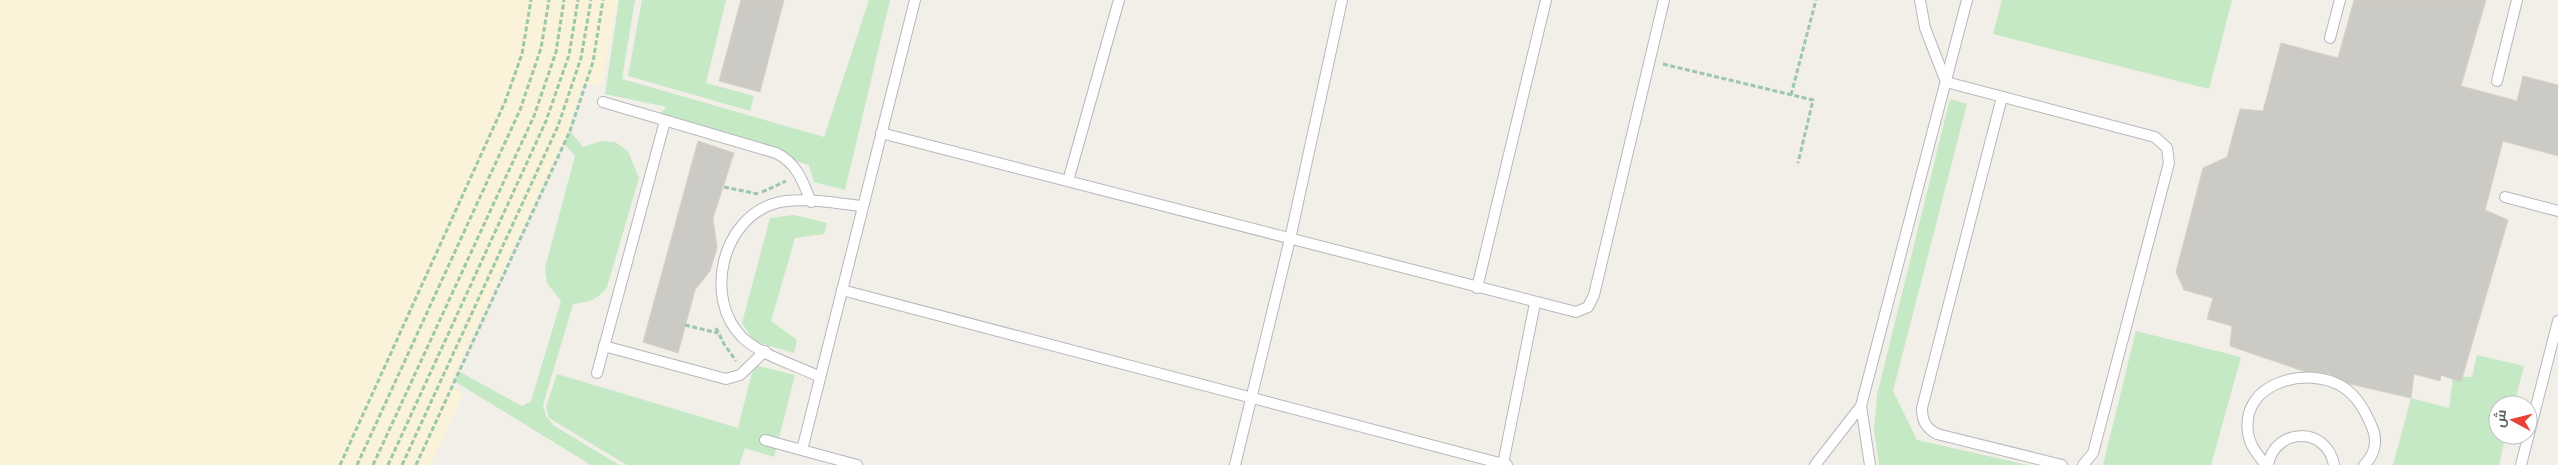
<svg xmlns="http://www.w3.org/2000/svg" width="2558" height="465" viewBox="0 0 2558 465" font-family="Lato,Cairo,sans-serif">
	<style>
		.green { fill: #c5e8c5 }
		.sand { fill: #fbf3d9 }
		.building { fill: #cccac5; stroke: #d6d1c6 }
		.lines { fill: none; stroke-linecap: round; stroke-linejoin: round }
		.lane-casing { stroke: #b5b8bc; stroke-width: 12 }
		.path { stroke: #9cc7a9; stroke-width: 3; stroke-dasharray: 5 2.5; stroke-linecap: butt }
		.lane { stroke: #fff; stroke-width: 10 }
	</style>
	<rect width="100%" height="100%" fill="#f1efe8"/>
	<g class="green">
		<polygon points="619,0 635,0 622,79 824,137 869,0 890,0 845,190 814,182 809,165 651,121 667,107 605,94"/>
		<polygon points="642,0 726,0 706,83 754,96 750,111 628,76"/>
		<polygon points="2002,0 2232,0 2209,89 1993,34"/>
		<polygon points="1950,99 1967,104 1893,391 1917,440 2028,465 1879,465 1874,430 1877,395"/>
		<path d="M570,131L583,147L601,141L615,142L628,151L639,178L607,287C598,300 588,302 573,304L543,405L546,416L553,425L619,465H591L454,381L460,372L522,406L531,401L561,301L547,283L545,268L575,156L564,143Z"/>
		<polygon points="794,215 827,223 824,234 795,238 771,321 797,340 794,353 754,341 742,323 770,218"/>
		<polygon points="2136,331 2241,357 2211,465 2103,465"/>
		<polygon points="2477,355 2524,366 2514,405 2498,405 2498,435 2506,435 2499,465 2393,465 2411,398 2449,408 2453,376 2472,377"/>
		<polygon points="754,365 795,375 774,457 745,448 739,465 627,465 549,418 546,407 557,374 738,428"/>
	</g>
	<polygon class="sand" points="0,0 617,0 602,86 582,85 567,133 449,385 463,394 431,465 0,465"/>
	<g class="building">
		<polygon points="741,0 784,0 760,92 719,81"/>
		<polygon points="2354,0 2486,0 2461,86 2517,101 2523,76 2558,85 2558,156 2503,141 2485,210 2508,220 2461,382 2441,375 2440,381 2414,374 2411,398 2350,384 2330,374 2303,371 2230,346 2232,326 2207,319 2213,298 2184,290 2176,272 2203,168 2227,157 2240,109 2263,111 2281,43 2338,58"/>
		<polygon points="698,141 734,153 713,218 717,248 710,271 695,290 678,353 643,342"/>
	</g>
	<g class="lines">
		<defs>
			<g id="lane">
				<polyline points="1920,0 1925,28 1946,82 2155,137 2167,148 2169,163 2093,453 2083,465"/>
				<polyline points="2330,38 2340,0"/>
				<polyline points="2497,81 2517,0"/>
				<path d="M2002,97L1922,408C1922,421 1926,428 1937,434L2062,465"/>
				<path d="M603,102L776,153C797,163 803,182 811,202"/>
				<polyline points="881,133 1576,312 1588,307 1594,295 1664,0"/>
				<polyline points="1068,181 1119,0"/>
				<polyline points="2505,197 2558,211"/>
				<polyline points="1477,288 1546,0"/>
				<polyline points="842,290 1507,465"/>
				<polyline points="604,346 726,379 740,375 765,351"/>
				<polyline points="597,373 665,121"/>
				<path d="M820,377C796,365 762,356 742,337C703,298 722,218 776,203C799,196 838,204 863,206"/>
				<polyline points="1861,406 1870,465"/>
				<polyline points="765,440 857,465"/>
				<polyline points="802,450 915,0"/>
				<polyline points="1503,464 1535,303"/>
				<polyline points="1235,465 1290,239 1342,0"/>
				<polyline points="1815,465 1861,406 1967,0"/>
				<path d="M2266,465C2258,455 2249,445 2248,432C2241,382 2308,365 2343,387C2358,397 2365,411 2372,427C2378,440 2375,455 2364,465"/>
				<path d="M2268,465C2275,427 2327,426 2334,465"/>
				<polyline points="2521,465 2558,321"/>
			</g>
		</defs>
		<use href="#lane" class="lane-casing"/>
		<g class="path">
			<polyline points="1663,64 1813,100 1798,163"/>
			<polyline points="1791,95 1816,0"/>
			<polyline points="724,187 758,194"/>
			<polyline points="762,192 786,181"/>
			<polyline points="685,325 718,333"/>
			<polyline points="716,328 724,344 736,361"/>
			<polyline points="340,465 505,102 522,54 531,0"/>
			<polyline points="357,465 520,110 541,48 549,0"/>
			<polyline points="373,465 534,116 556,52 564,0"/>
			<polyline points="388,465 546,121 569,55 578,0"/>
			<polyline points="402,465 558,126 581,58 591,0"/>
			<polyline points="416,465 570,131 593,62 603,0"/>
		</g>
		<use href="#lane" class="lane"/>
	</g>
	<g transform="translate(2513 420) rotate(277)"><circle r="24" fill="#ffffff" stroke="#bfc1c3"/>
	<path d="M0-4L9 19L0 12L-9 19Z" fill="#ea4335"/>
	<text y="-8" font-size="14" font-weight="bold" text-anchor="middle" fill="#5f6368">ش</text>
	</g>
</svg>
